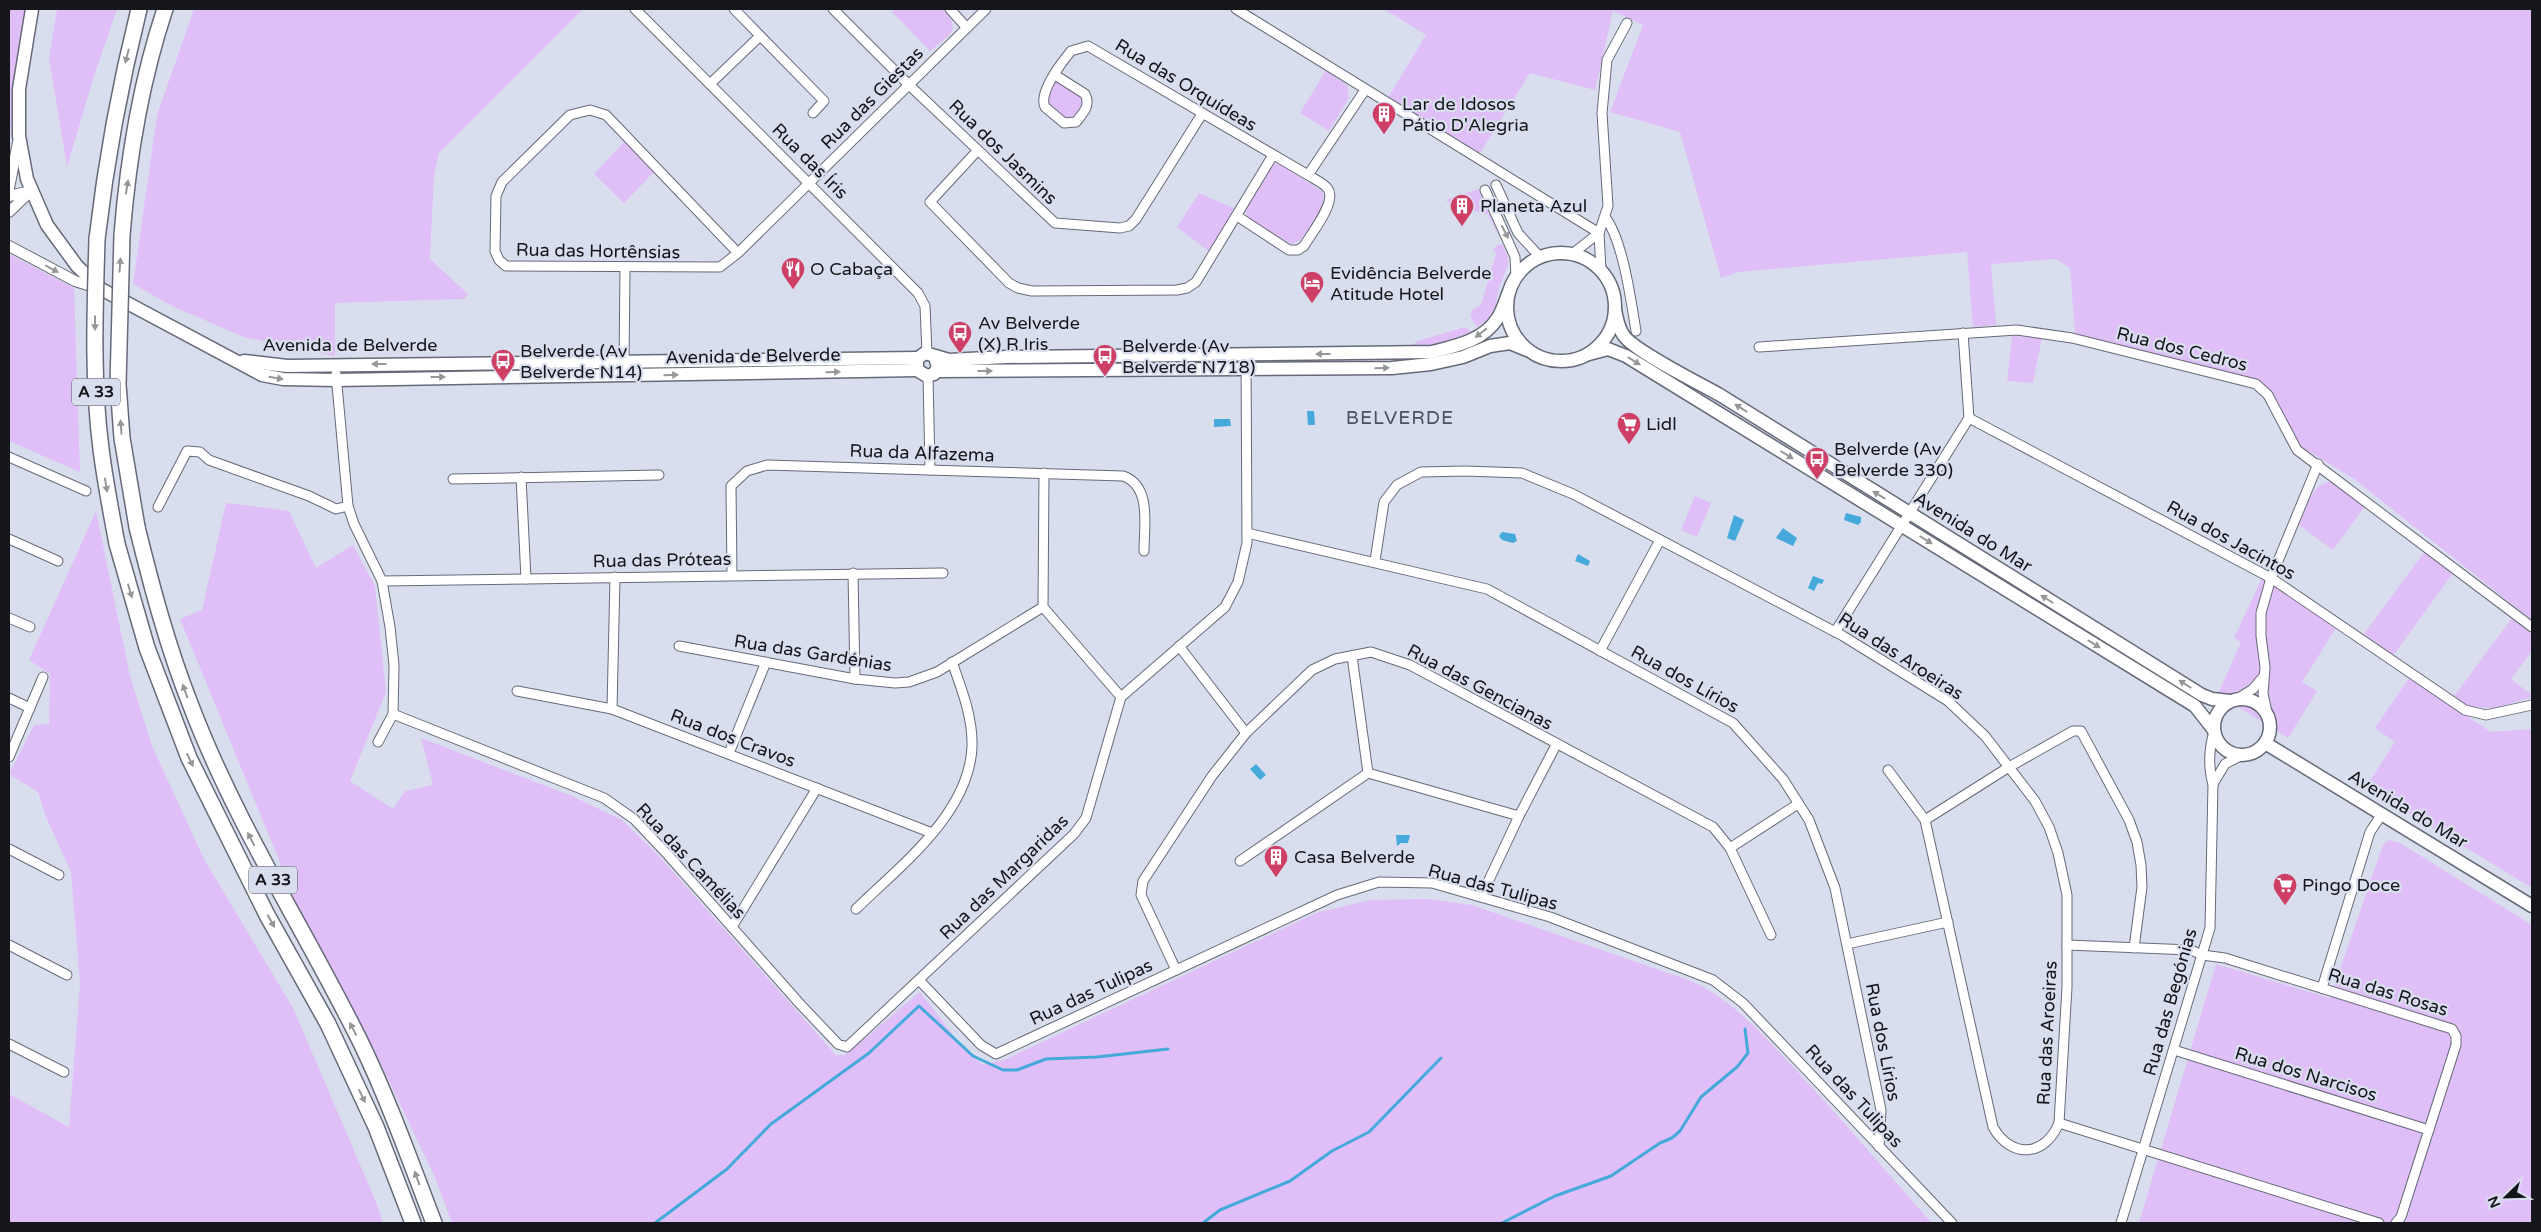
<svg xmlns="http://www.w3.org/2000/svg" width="2541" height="1232" viewBox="0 0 2541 1232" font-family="'Varela Round',sans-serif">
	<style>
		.green { fill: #e0bff8 }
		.water { fill: #45a9db }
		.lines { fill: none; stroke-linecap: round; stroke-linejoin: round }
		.stream { stroke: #45a9db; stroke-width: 3 }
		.minor-casing { stroke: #666a78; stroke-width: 11 }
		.tertiary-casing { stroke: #666a78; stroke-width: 12 }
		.secondary-casing { stroke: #666a78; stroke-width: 15 }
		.motorway-casing { stroke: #666a78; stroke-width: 18 }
		.minor { stroke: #fff; stroke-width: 9 }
		.tertiary { stroke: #fff; stroke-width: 10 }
		.secondary { stroke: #fff; stroke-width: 12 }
		.motorway { stroke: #fff; stroke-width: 15 }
		.motorway-bridge-casing { stroke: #666a78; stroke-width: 18; stroke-linecap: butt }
		.motorway-bridge { stroke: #fff; stroke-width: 15 }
		.oneway { fill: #959698 }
		.labels { text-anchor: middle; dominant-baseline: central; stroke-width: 4.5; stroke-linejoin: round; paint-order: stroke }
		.shield { fill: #d9deee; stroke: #4f525a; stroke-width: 1 }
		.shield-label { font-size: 16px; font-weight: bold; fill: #14161b }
		.street-label { font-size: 18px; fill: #14161b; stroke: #d9deee }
		.poi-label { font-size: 18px; fill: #14161b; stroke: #d9deee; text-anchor: start }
		.neighbourhood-label { font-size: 19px; letter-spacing: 1px; fill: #4c505e; stroke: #d9deee }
	</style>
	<rect width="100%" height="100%" fill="#d9deee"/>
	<g class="green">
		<polygon points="9,9 25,9 9,147"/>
		<polygon points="57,9 117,9 94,76 67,167 49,59"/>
		<polygon points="194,9 583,9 439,153 434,176 430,259 468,294 464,299 335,303 335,356 244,337 174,307 133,284 157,115"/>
		<path d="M895,9H943C963,31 949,35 930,51L892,12Z"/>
		<polygon points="1384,9 2532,9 2532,620 2354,479 2300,446 2273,393 2258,381 2075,334 2070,268 2056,259 1991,264 1996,325 1973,327 1967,252 1738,272 1721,278 1680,132 1610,112 1643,25 1613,11 1595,90 1530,73 1480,153 1388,98 1426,35"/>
		<polygon points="1326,70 1347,85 1349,98 1329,131 1300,113"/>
		<polygon points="1056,80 1083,95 1084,102 1076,118 1065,121 1046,103"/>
		<polygon points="624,142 654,172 624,203 594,174"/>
		<path d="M1277,163L1323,192C1327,205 1306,244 1291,244L1248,218L1245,212L1270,166Z"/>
		<polygon points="1478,189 1499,235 1487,214 1461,208 1445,200"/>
		<polygon points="1199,193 1236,209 1210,252 1177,227"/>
		<polygon points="1499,244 1503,245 1508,258 1508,265 1498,291 1496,305 1489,318 1477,327 1470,315 1473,309 1481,305 1496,254 1493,249"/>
		<polygon points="9,254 74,288 80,472 9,441"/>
		<polygon points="1465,327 1472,333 1455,342 1413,348 1412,345 1418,341"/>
		<polygon points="2012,336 2042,338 2033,383 2007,381"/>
		<path d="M2330,482L2337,485L2365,506L2333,550L2299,525C2306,510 2311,483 2330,482Z"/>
		<polygon points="1695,496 1711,503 1697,537 1681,530"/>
		<path d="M226,503L289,511L316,568L353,545L375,586L386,692L350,781L393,809L405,791L433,785L421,738L572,796L622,820L658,855L836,1055H845L920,992L963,1048L983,1065L1006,1059L1316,913L1370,900L1427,899L1472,905L1694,982C1738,1005 1762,1034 1795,1069C1842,1119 1886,1172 1932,1223H452L435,1177L367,1035L288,892L279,860L180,619L202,610Z"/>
		<polygon points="96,511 130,676 152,746 204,859 293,1008 376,1202 383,1223 9,1223 9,1094 69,1127 80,984 71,872 46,817 38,792 9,774 34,725 49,724 50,674 29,660"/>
		<polygon points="2425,551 2453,573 2393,656 2364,634"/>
		<polygon points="2262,578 2336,628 2302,682 2317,691 2288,738 2218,694 2241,642 2234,638"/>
		<polygon points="2512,618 2532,634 2532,651 2511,679 2532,695 2532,697 2495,708 2465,707 2452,699"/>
		<polygon points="2409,678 2491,732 2532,729 2532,888 2366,787 2395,742 2375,728"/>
		<polygon points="2389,840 2400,843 2532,925 2532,1223 2139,1223 2216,964 2330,998 2383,845"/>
	</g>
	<g class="water">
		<polygon points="1307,411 1314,411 1315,425 1308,425"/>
		<polygon points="1214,419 1230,419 1231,426 1214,427"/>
		<polygon points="1846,513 1861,517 1861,522 1858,525 1844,520"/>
		<polygon points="1734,515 1744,520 1735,541 1727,538"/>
		<polygon points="1783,528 1797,538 1793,546 1776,538"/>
		<polygon points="1502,532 1515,534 1517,541 1513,543 1502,540 1499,536"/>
		<polygon points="1578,554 1590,561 1588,566 1575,561"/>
		<polygon points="1813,576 1824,580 1822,584 1818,583 1814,591 1808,588"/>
		<polygon points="1256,764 1266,775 1260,780 1250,769"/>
		<polygon points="1396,835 1410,835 1408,843 1401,843 1397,846"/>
	</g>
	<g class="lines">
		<g class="stream">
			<polyline points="655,1223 727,1169 771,1124 869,1053 919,1006 973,1056 1003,1070 1017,1070 1046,1059 1097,1057 1168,1049"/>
			<polyline points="1203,1223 1220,1210 1290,1181 1332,1151 1369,1132 1441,1058"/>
			<polyline points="1502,1223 1555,1196 1611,1176 1660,1143 1672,1138 1680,1131 1701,1097 1737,1067 1748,1053 1745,1029"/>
		</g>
		<defs>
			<g id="minor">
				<polyline points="635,9 918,293 925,306 927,353"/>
				<polyline points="734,9 824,101 813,113"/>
				<polyline points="833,9 908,84 1055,223 1120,228 1129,226 1136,219 1202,114"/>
				<polyline points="950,9 967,28"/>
				<polyline points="1236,9 1599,233"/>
				<path d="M1055,75L1085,94C1091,106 1083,113 1076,122L1064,123L1045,107C1038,93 1062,62 1071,51L1088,46L1308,175C1314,179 1324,183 1328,189C1337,202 1311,234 1304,246L1298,250H1289L1237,216"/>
				<polyline points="710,84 760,36"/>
				<polyline points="978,150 930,202 1009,283 1018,288 1032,291 1177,290 1187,288 1196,282 1273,155"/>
				<polyline points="1308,175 1365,90"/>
				<polyline points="1496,185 1518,233 1540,257"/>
				<polyline points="1485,190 1515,257 1516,276"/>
				<path d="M1605,217C1623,240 1631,301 1636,331"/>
				<polyline points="738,253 606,115 590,110 570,115 502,182 496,196 495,251 499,260 506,266 720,267 738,253 986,9"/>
				<polyline points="1572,254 1599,233"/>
				<polyline points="1601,270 1599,233 1608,206 1602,113 1607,60 1627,23"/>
				<polyline points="1759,347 2017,330 2072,338 2256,384 2268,395 2297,450 2532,627"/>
				<polyline points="624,367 625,268"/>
				<polyline points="336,374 348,506 354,524 382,581 390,627 394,665 393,714 378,742"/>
				<polyline points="928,376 930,470"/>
				<polyline points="1969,418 2271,578 2465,710 2486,715 2532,705"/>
				<polyline points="9,457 86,491"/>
				<polyline points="1044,473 1043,607 1121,697"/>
				<polyline points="521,477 526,579"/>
				<polyline points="453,479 659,475"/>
				<polyline points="158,507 187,451 200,452 209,460 309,496 336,509 348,506"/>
				<polyline points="1247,533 1487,589 1733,723 1783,779 1809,820 1835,888 1881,1110 1879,1147"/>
				<polyline points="9,539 58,561"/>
				<path d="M1375,561L1384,502L1397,485L1421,472L1465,471L1522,473L1573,494L1843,636L1948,701L1985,736L2035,801L2049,827L2058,853L2067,895V987L2059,1123C2045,1157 2011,1159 1993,1127L1925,820L1888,770"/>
				<polyline points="853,573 855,679"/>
				<path d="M732,575L731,486L747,471L767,465L1123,476C1152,486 1144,526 1144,551"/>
				<polyline points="382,581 943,573"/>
				<polyline points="9,618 30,627"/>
				<polyline points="1835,632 1969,418 1963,333"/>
				<polyline points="679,646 855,679 895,683 909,682 937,672 1043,607"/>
				<polyline points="1179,646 1246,733"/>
				<polyline points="1600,651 1660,540"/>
				<polyline points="1352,656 1368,773"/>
				<polyline points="517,691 612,709 932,833"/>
				<polyline points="9,698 30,708"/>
				<polyline points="2237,699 2253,689 2263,677"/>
				<polyline points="612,709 615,577"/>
				<polyline points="393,714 604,798 634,819 668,855 801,1005 838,1044 847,1047 1074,834 1086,818 1121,697 1225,607 1238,582 1247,543 1246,354"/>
				<polyline points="2268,717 2263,694 2265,667 2261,636 2261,613 2271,578 2318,464"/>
				<path d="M2214,732C2209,748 2208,768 2213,784L2225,764L2242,755"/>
				<polyline points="729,753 766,662"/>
				<polyline points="9,757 43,677"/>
				<polyline points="1925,820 2009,767 2073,731 2081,731 2129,820 2137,842 2141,865 2142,887 2134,948"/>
				<polyline points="1730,848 1798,804"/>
				<polyline points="9,849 59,875"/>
				<polyline points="1240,861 1368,773 1519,816"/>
				<polyline points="1481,897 1519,816 1556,745"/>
				<path d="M856,909C900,866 969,814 972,747C973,718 962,690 952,662"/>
				<polyline points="732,927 817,788"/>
				<polyline points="1847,944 1948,922"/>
				<polyline points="9,945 67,975"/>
				<polyline points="2067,945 2191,950 2202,955 2225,958 2452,1029 2456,1036 2456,1045 2401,1217 2396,1223"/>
				<polyline points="1176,970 1141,895 1143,881 1212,776 1246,733 1312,670 1335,659 1371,652 1410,665 1713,827 1730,848 1771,935"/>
				<polyline points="919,980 981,1045 996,1054 1337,895 1379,882 1432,883 1550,917 1713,980 1743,1003 1952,1223"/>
				<polyline points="2322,988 2370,832 2382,814"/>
				<polyline points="9,1044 64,1072"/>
				<polyline points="2174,1050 2429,1130"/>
				<polyline points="2059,1123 2379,1223"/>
				<polyline points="2121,1223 2210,928 2213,784"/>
			</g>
			<g id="tertiary">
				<polyline points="9,188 18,142"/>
				<polyline points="9,196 31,191"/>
				<polyline points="9,212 31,191"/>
				<polyline points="9,246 75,281 100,289"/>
			</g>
			<g id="secondary">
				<polyline points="32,9 19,89 19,136 27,179 47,225 77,266 101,289 262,375 283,379 337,380 917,370"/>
				<circle cx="1561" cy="307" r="54"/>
				<path d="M1615,310C1617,319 1618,328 1624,336C1636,352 1699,383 1720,395L2202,695L2212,699L2230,701"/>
				<polyline points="1589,354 1608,349 1626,356 2195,706 2213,729"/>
				<path d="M935,357L938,367L934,374L927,376L917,370V359L925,353L949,360L1006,357L1432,352C1455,346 1483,341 1497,319C1502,312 1505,302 1508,294"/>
				<polyline points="244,361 287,366 918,358"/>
				<polyline points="936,371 1392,368 1431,364 1463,357 1490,346 1510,343 1527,350"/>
				<circle cx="2242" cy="727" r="28"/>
				<polyline points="2265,743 2532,906"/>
			</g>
			<g id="motorway">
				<path d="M122,235C128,159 141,81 165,9"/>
				<path d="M97,239C106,161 120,85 139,9"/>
				<path d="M137,527C152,588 168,648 191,706C236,824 305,930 361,1043C389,1101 411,1163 434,1223"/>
				<polyline points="117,544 147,648 189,758 267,915 328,1024 376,1127 413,1223"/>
			</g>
		</defs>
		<use href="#minor" class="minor-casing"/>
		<use href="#tertiary" class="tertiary-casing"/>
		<use href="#secondary" class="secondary-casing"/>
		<use href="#motorway" class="motorway-casing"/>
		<use href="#minor" class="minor"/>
		<use href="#tertiary" class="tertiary"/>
		<use href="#secondary" class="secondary"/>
		<use href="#motorway" class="motorway"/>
		<defs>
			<g id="motorway-bridge">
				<polyline points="122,235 118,384 122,438 137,527"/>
				<path d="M97,239C95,309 92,380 101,449C105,481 111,512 117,544"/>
			</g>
		</defs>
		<use href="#motorway-bridge" class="motorway-bridge-casing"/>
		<use href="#motorway-bridge" class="motorway-bridge"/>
	</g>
	<defs><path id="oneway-solid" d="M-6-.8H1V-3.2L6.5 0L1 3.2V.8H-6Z" transform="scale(1.25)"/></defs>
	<g class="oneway">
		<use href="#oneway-solid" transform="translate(127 56) rotate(104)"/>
		<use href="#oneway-solid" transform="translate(127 187) rotate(-81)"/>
		<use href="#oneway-solid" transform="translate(1505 232) rotate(63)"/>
		<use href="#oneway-solid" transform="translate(120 265) rotate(-86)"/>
		<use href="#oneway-solid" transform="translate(52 269) rotate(28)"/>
		<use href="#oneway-solid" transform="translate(95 323) rotate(90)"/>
		<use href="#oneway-solid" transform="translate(1481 333) rotate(142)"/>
		<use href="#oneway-solid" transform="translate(1323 354) rotate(180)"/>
		<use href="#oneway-solid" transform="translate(1634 361) rotate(32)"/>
		<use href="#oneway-solid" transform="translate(379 364) rotate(180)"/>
		<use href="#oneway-solid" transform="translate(1382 368) rotate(-1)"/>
		<use href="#oneway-solid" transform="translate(985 371)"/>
		<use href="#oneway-solid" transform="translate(833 372) rotate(-1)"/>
		<use href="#oneway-solid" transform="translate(671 375) rotate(-1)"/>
		<use href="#oneway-solid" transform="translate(438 377)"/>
		<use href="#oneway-solid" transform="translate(276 378) rotate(9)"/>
		<use href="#oneway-solid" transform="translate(1741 408) rotate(-148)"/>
		<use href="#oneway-solid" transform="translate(121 427) rotate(-94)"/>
		<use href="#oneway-solid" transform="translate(1787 455) rotate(32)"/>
		<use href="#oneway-solid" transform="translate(106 485) rotate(81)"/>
		<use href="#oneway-solid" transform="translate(1879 495) rotate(-149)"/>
		<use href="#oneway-solid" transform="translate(1926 540) rotate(32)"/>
		<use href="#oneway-solid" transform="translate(130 591) rotate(74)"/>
		<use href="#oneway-solid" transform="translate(2047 599) rotate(-148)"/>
		<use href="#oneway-solid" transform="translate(2094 644) rotate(32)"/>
		<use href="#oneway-solid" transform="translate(2185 684) rotate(-148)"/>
		<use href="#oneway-solid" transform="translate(185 691) rotate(-110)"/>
		<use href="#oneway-solid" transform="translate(190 760) rotate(65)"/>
		<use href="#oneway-solid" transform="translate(251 839) rotate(-117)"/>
		<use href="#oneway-solid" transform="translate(271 921) rotate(61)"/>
		<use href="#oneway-solid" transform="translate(353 1029) rotate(-118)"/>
		<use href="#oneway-solid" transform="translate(362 1096) rotate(65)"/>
		<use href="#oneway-solid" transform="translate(417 1178) rotate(-110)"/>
	</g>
	<defs>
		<symbol id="building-pin" viewBox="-11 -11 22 30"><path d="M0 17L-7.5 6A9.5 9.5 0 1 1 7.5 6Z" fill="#ce3f66" stroke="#d9deee"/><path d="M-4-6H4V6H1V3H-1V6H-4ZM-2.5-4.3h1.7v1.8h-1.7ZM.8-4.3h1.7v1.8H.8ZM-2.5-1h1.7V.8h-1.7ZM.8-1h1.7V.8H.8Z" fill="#fff"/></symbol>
		<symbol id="restaurant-pin" viewBox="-11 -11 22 30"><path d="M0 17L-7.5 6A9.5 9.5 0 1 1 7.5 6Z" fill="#ce3f66" stroke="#d9deee"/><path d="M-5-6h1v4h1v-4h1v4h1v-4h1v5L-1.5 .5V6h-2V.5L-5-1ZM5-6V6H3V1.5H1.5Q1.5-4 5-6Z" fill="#fff"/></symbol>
		<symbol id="hotel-pin" viewBox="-11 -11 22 30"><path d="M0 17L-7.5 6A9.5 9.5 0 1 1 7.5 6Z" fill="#ce3f66" stroke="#d9deee"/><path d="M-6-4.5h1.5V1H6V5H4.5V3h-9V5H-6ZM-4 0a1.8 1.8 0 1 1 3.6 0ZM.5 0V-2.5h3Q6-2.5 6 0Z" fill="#fff"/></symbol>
		<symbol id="bus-pin" viewBox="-11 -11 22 30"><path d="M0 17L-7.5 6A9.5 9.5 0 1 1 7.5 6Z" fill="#ce3f66" stroke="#d9deee"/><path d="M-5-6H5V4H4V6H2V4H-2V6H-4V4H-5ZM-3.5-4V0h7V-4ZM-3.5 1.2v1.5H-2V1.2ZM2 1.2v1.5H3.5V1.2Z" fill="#fff"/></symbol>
		<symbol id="supermarket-pin" viewBox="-11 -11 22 30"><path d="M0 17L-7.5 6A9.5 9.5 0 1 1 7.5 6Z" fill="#ce3f66" stroke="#d9deee"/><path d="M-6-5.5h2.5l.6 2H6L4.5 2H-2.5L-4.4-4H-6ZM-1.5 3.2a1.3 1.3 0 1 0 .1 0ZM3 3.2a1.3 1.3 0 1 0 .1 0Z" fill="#fff"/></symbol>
	</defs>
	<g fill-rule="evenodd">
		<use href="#building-pin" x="1370" y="100" width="28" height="38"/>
		<use href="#building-pin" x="1448" y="192" width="28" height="38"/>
		<use href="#restaurant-pin" x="779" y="255" width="28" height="38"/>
		<use href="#hotel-pin" x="1298" y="269" width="28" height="38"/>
		<use href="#bus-pin" x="946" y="319" width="28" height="38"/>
		<use href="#bus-pin" x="1091" y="342" width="28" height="38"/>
		<use href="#bus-pin" x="489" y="347" width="28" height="38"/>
		<use href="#supermarket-pin" x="1615" y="410" width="28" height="38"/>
		<use href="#bus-pin" x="1803" y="445" width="28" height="38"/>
		<use href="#building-pin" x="1262" y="843" width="28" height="38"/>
		<use href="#supermarket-pin" x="2271" y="871" width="28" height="38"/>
	</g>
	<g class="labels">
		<g class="shield">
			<rect x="72" y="378.5" width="48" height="27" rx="4"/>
			<rect x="249" y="866.5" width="48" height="27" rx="4"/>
		</g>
		<g class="shield-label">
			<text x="96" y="392">A 33</text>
			<text x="273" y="880">A 33</text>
		</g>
		<g class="street-label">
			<text transform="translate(1186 85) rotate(31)">Rua das Orquídeas</text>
			<text transform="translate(872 98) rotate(-45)">Rua das Giestas</text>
			<text transform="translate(1003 152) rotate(44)">Rua dos Jasmins</text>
			<text transform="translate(810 161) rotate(45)">Rua das Íris</text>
			<text transform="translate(598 251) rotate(1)">Rua das Hortênsias</text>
			<text x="350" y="345">Avenida de Belverde</text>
			<text transform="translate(2182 349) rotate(14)">Rua dos Cedros</text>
			<text transform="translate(753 356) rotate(-1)">Avenida de Belverde</text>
			<text transform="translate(922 453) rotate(2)">Rua da Alfazema</text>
			<text transform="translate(1973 532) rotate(32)">Avenida do Mar</text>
			<text transform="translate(2231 540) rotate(29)">Rua dos Jacintos</text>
			<text transform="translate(662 560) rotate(-1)">Rua das Próteas</text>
			<text transform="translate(813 653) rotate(9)">Rua das Gardénias</text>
			<text transform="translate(1901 656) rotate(33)">Rua das Aroeiras</text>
			<text transform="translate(1685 679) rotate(29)">Rua dos Lírios</text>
			<text transform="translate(1480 687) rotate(28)">Rua das Gencianas</text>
			<text transform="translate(733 738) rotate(21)">Rua dos Cravos</text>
			<text transform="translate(2408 809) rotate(31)">Avenida do Mar</text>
			<text transform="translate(691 861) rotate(47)">Rua das Camélias</text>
			<text transform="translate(1004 877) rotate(-44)">Rua das Margaridas</text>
			<text transform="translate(1493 887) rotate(15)">Rua das Tulipas</text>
			<text transform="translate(1091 992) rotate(-25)">Rua das Tulipas</text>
			<text transform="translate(2388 992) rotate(17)">Rua das Rosas</text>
			<text transform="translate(2170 1002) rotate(-74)">Rua das Begónias</text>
			<text transform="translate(2047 1033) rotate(-87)">Rua das Aroeiras</text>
			<text transform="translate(1883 1042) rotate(79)">Rua dos Lírios</text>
			<text transform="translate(2306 1074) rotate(17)">Rua dos Narcisos</text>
			<text transform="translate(1854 1096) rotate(47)">Rua das Tulipas</text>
		</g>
		<g class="poi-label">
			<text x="1402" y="104">Lar de Idosos<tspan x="1402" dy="21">Pátio D'Alegria</tspan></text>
			<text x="1480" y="206">Planeta Azul</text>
			<text x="810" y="269">O Cabaça</text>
			<text x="1330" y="273">Evidência Belverde<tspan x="1330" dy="21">Atitude Hotel</tspan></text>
			<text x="978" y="323">Av Belverde<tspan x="978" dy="21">(X) R Iris</tspan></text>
			<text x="1122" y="346">Belverde (Av<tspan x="1122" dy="21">Belverde N718)</tspan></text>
			<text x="520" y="351">Belverde (Av<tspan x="520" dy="21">Belverde N14)</tspan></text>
			<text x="1646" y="424">Lidl</text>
			<text x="1834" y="449">Belverde (Av<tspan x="1834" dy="21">Belverde 330)</tspan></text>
			<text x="1294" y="857">Casa Belverde</text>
			<text x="2302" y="885">Pingo Doce</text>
		</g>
		<g class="neighbourhood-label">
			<text x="1400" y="418">BELVERDE</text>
		</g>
	</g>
	<rect width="2541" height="1232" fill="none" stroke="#14161b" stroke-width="20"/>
	<g transform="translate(2506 1197) rotate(247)" stroke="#d9deee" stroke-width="4" paint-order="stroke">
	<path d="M0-4L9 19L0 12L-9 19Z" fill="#14161b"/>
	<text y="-8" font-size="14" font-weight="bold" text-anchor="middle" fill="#14161b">N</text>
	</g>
</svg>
